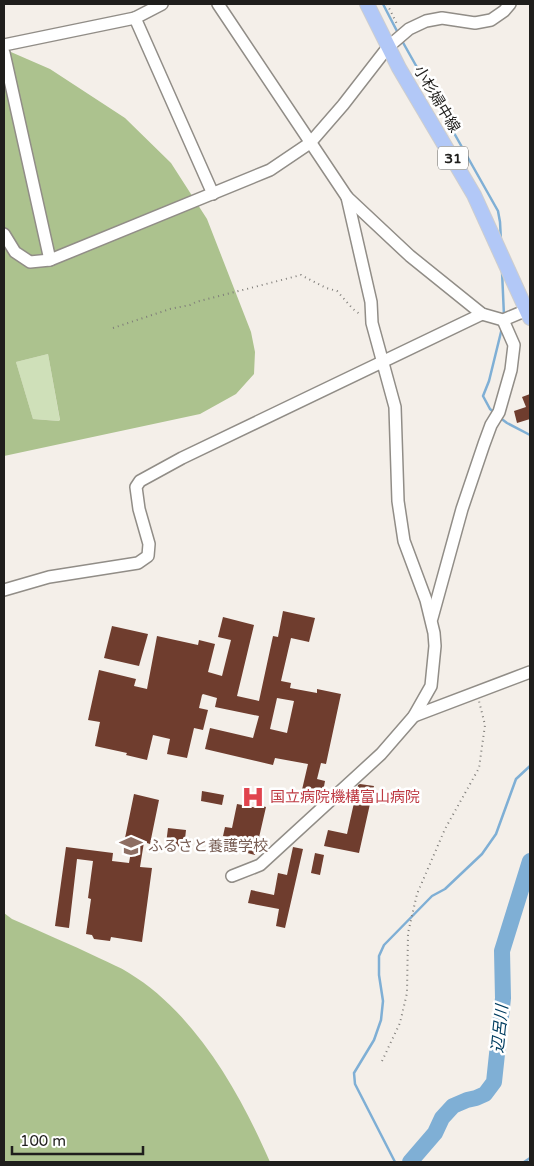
<svg xmlns="http://www.w3.org/2000/svg" width="534" height="1166" viewBox="0 0 534 1166" font-family="'Varela Round','Noto Sans JP',sans-serif">
	<style>
		.green { fill: #cfe0b9 }
		.forest { fill: #acc28e; fill-rule: evenodd }
		.lines { fill: none; stroke-linecap: round; stroke-linejoin: round }
		.stream { stroke: #7fafd5; stroke-width: 2.5 }
		.river { stroke: #7fafd5; stroke-width: 16 }
		.building { fill: #6f3d2e; fill-rule: evenodd }
		.minor-casing { stroke: #918d87; stroke-width: 14 }
		.major-casing { stroke: #cececd; stroke-width: 16 }
		.path { stroke: #7f7d79; stroke-width: 2; stroke-dasharray: 1 4; stroke-linecap: butt }
		.minor { stroke: #fff; stroke-width: 11 }
		.major { stroke: #b2c8f7; stroke-width: 14 }
		.labels { text-anchor: middle; dominant-baseline: central; stroke-width: 5; stroke-linejoin: round; paint-order: stroke }
		.shield { fill: #fff; stroke: #626260; stroke-width: 1 }
		.shield-label { font-size: 14px; font-weight: bold; fill: #1f1e1c }
		.street-label { font-size: 15px; fill: #1f1e1c; stroke: #fff }
		.health-label { font-size: 15px; fill: #be3a42; stroke: #fff; text-anchor: start }
		.education-label { font-size: 15px; fill: #785e54; stroke: #fff; text-anchor: start }
		.water-label { font-size: 16px; font-style: italic; fill: #003d60; stroke: #fff }
	</style>
	<rect width="100%" height="100%" fill="#f4efe9"/>
	<polygon class="green" points="48,354 60,421 33,419 16,362"/>
	<g class="forest">
		<path d="M4,49L50,69L125,118L171,163L207,219L251,332L255,352L254,374L236,394L200,414L4,456ZM48,354L60,420L59,421L33,419L16,362Z"/>
		<path d="M4,913L12,919C41,932 70,944 99,958C109,963 120,967 129,973C195,1013 240,1093 270,1162H4Z"/>
	</g>
	<g class="lines">
		<g class="stream">
			<polyline points="383,4 399,35"/>
			<polyline points="401,39 498,211 500,222 501,241"/>
			<polyline points="502,271 504,316"/>
			<polyline points="495,413 490,409 483,396 489,381 502,328"/>
			<polyline points="499,417 507,423 530,435"/>
			<polyline points="395,1162 355,1084 354,1073 374,1040 381,1020 383,1001 379,975 379,956 384,945 432,896 445,889 482,854 496,834 516,779 530,766"/>
			<polyline points="524,1162 530,1158"/>
		</g>
		<polyline class="river" points="410,1162 435,1133 442,1118 453,1106 467,1100 476,1098 485,1094 494,1082 503,998 502,951 530,861"/>
	</g>
	<g class="building">
		<polygon points="530,394 530,419 517,423 514,411 526,407 522,397"/>
		<path d="M283,611L315,618L309,642L291,638L281,681L291,683L290,688L317,693V689L341,694L326,764L321,763L317,779L325,781L323,792L313,790L311,796L301,794L308,764L275,758L273,765L205,749L210,728L253,738L259,716L215,707L217,698L203,694L202,695L199,708L208,710L203,730L194,728L187,758L167,754L170,739L153,735L147,760L126,755L127,753L95,746L100,722L88,720L99,670L136,679L134,686L147,689L157,636L198,645L199,640L215,644L208,672L222,676L231,640L218,637L223,617L254,625L237,696L259,701L273,636L278,637ZM277,698L294,701L287,733L270,729Z"/>
		<polygon points="112,626 148,634 139,666 104,658"/>
		<polygon points="360,784 374,786 359,853 324,846 328,830 347,834 358,785"/>
		<polygon points="202,791 224,795 222,805 201,801"/>
		<polygon points="134,794 159,800 150,844 144,842 140,867 152,868 142,942 111,937 110,941 94,939 92,935 86,934 91,899 88,898 93,861 77,859 69,928 55,926 66,847 113,853 112,861 129,863 133,840 125,838"/>
		<polygon points="237,804 257,808 257,805 266,807 255,855 236,850 235,852 224,850 227,837 223,836 225,827 232,828"/>
		<polygon points="168,828 186,830 185,839 181,839 180,847 166,844"/>
		<polygon points="293,847 303,849 285,928 276,926 279,909 248,903 251,890 274,895 278,873 287,875"/>
		<polygon points="315,853 324,855 320,875 311,873"/>
	</g>
	<g class="lines">
		<defs>
			<g id="minor">
				<polyline points="218,4 347,197 410,256 482,314 503,320 527,310"/>
				<polyline points="135,18 162,4"/>
				<polyline points="4,45 135,18 213,194"/>
				<polyline points="4,53 50,260"/>
				<polyline points="4,234 15,252 30,262 50,260 270,170 310,143 343,105 388,47 409,29 426,21 442,18 475,23 491,20 504,11 510,4"/>
				<polyline points="4,590 49,577 138,563 148,556 149,544 139,509 136,487 140,481 182,458 482,314"/>
				<polyline points="432,618 462,509 484,444 491,425 499,412 511,370 514,345 503,320"/>
				<polyline points="414,716 530,672"/>
				<polyline points="232,876 260,865 381,754 414,716 431,686 435,646 434,633 426,600 404,541 398,501 395,407 372,323 371,302 347,197"/>
			</g>
			<polyline id="major" points="367,4 399,68 474,195 530,318"/>
		</defs>
		<use href="#minor" class="minor-casing"/>
		<use href="#major" class="major-casing"/>
		<g class="path">
			<polyline points="387,4 398,26"/>
			<polyline points="113,328 170,309 190,305 196,302 301,275 326,288 337,291 353,309 361,315"/>
			<polyline points="382,1061 400,1023 407,993 408,933 417,894 445,829 479,768 485,725 479,701"/>
		</g>
		<use href="#minor" class="minor"/>
		<use href="#major" class="major"/>
	</g>
	<defs>
		<symbol id="hospital-bare" viewBox="-9 -9 18 18"><path d="M-5-5h3v3.5h4V-5h3V5h-3V1.5h-4V5h-3Z" fill="#e0444e" stroke="#fff" stroke-width="2.5" paint-order="stroke"/></symbol>
		<symbol id="school-bare" viewBox="-9 -9 18 18"><path d="M0-5L7-2L0 1L-7-2ZM-4 1L0 2.5L4 1V4Q0 6-4 4Z" fill="#8d6e63" stroke="#fff" stroke-width="2.5" paint-order="stroke"/></symbol>
	</defs>
	<g fill-rule="evenodd">
		<use href="#hospital-bare" x="237" y="781" width="32" height="32"/>
		<use href="#school-bare" x="115" y="830" width="32" height="32"/>
	</g>
	<g class="labels">
		<rect class="shield" x="438" y="146.5" width="30" height="23" rx="4"/>
		<g class="shield-label">
			<text x="453" y="158">31</text>
		</g>
		<g class="street-label">
			<text transform="translate(437 99) rotate(59)">小杉婦中線</text>
		</g>
		<g class="health-label">
			<text x="270" y="797">国立病院機構富山病院</text>
		</g>
		<g class="education-label">
			<text x="148" y="846">ふるさと養護学校</text>
		</g>
		<g class="water-label">
			<text transform="translate(500 1029) rotate(-84)">辺呂川</text>
		</g>
	</g>
	<rect width="534" height="1166" fill="none" stroke="#1f1e1c" stroke-width="10"/>
	<path d="M12 1146v8h131v-8" fill="none" stroke="#1f1e1c" stroke-width="2.5"/>
	<text x="20" y="1146" font-size="15" fill="#1f1e1c" stroke="#ffffff" stroke-width="4" paint-order="stroke">100 m</text>
</svg>
